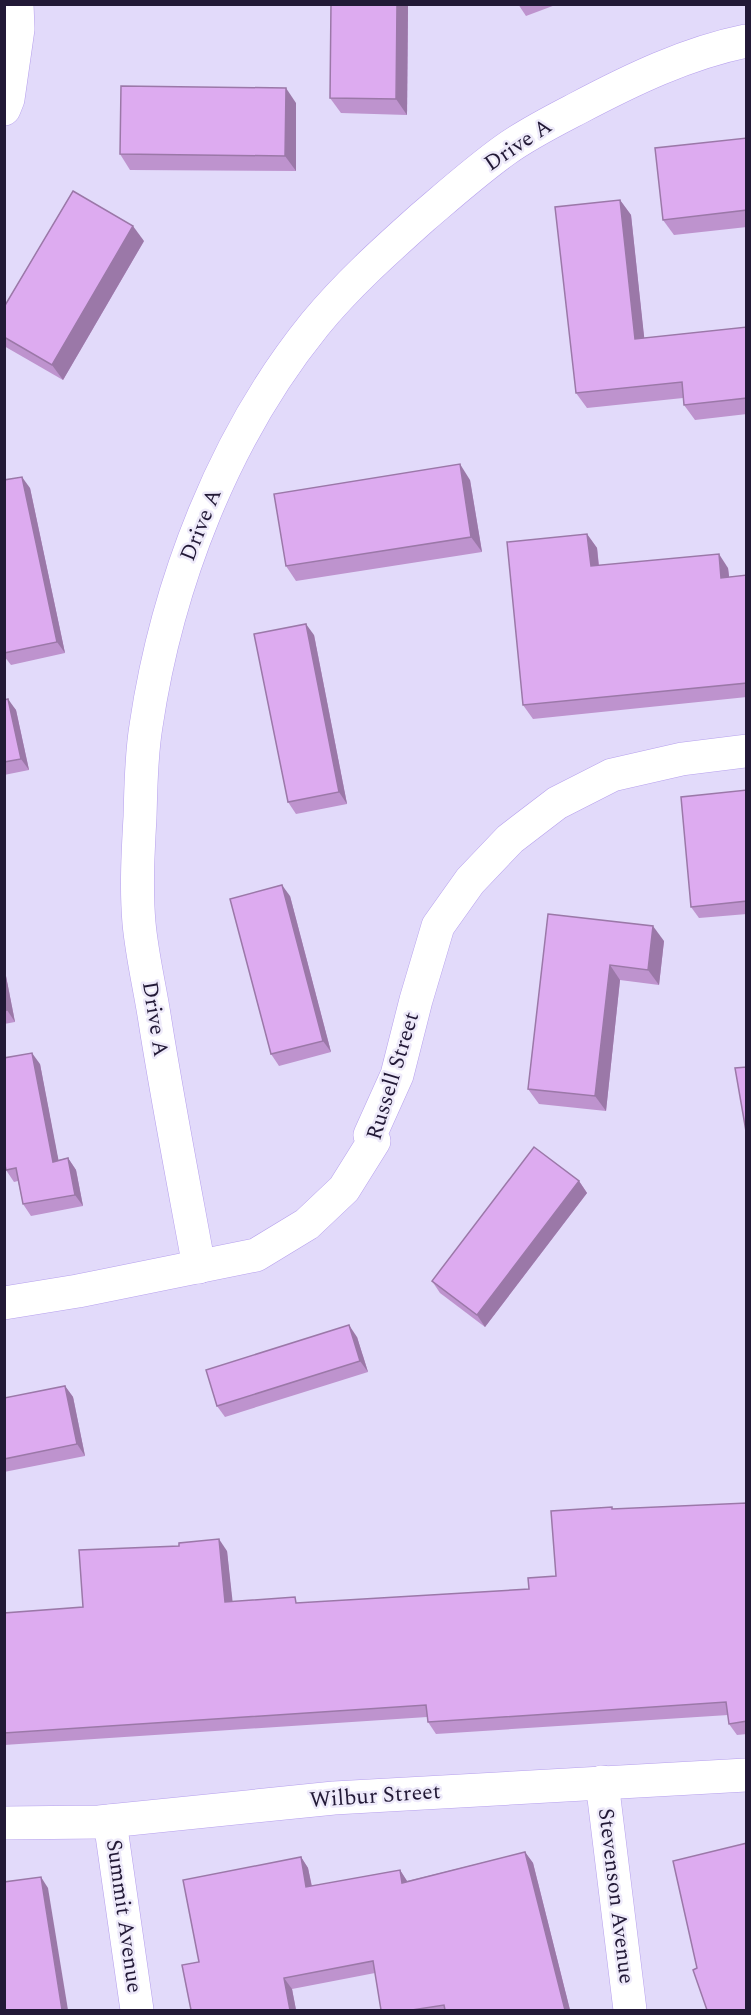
<svg xmlns="http://www.w3.org/2000/svg" width="751" height="2015" viewBox="0 0 751 2015" font-family="Spectral,serif">
	<style>
		.lines { fill: none; stroke-linecap: round; stroke-linejoin: round }
		.street-casing { stroke: #b6a0ed; stroke-width: 34 }
		.street { stroke: #fff; stroke-width: 33 }
		.wall { fill: #be93ce }
		.shaded-wall { fill: #9b78a8 }
		.building { fill: #ddabf0; stroke: #9b78a8; stroke-width: 1.5 }
		.labels { text-anchor: middle; dominant-baseline: central; stroke-width: 5; stroke-linejoin: round; paint-order: stroke }
		.street-label { font-size: 22px; fill: #221936; stroke: #eeeafa }
	</style>
	<rect width="100%" height="100%" fill="#e2dafa"/>
	<g class="lines">
		<defs>
			<g id="street">
				<polyline points="4,109 8,99 18,29 17,4"/>
				<path d="M199,1267C184,1185 168,1103 155,1021C150,988 142,956 139,923C136,888 138,852 140,817C141,786 141,756 146,726C167,584 224,436 315,324C347,285 385,251 423,217C450,194 477,170 505,150C527,134 553,121 578,108C631,80 687,53 746,41"/>
				<polyline points="4,1303 78,1291 256,1255 307,1224 344,1189 374,1141 370,1135 397,1075 416,1000 438,926 470,881 510,839 557,803 612,775 682,759 746,751"/>
				<polyline points="602,1782 630,2010"/>
				<polyline points="110,1821 137,2010"/>
				<polyline points="4,1823 99,1822 334,1798 746,1775"/>
			</g>
		</defs>
		<use href="#street" class="street-casing"/>
		<use href="#street" class="street"/>
	</g>
	<g class="wall">
		<polygon points="331,4 408,4 407,115 341,113 330,98"/>
		<polygon points="518,4 558,4 526,16"/>
		<polygon points="296,103 296,171 130,170 120,154"/>
		<polygon points="747,138 747,227 674,235 663,220"/>
		<polygon points="620,200 631,215 644,338 747,327 747,414 695,420 684,405 683,398 587,408 576,393"/>
		<polygon points="144,241 63,380 4,346 4,307"/>
		<polygon points="4,480 30,488 65,653 11,665 4,656"/>
		<polygon points="470,480 482,552 296,581 286,566"/>
		<polygon points="587,534 597,548 599,565 728,568 729,577 747,575 747,697 533,719 523,705"/>
		<polygon points="314,635 347,804 296,814 288,802"/>
		<polygon points="4,700 16,710 29,770 4,775"/>
		<polygon points="747,790 747,914 699,918 691,907"/>
		<polygon points="290,896 331,1052 279,1066 271,1054"/>
		<polygon points="548,914 664,941 659,985 620,980 606,1111 539,1104 528,1089"/>
		<polygon points="4,966 15,1022 4,1024"/>
		<polygon points="40,1064 58,1160 68,1158 76,1170 83,1206 31,1216 23,1204 18,1181 14,1182 6,1170"/>
		<polygon points="579,1181 587,1193 485,1327 440,1293 432,1281"/>
		<polygon points="357,1337 368,1372 225,1417 217,1406"/>
		<polygon points="65,1386 73,1397 85,1456 4,1472 4,1398"/>
		<polygon points="747,1503 747,1734 737,1735 729,1724 728,1715 436,1734 428,1722 427,1717 4,1745 4,1613 83,1607 227,1551 232,1601 299,1603 529,1589 556,1576 612,1507 613,1509"/>
		<polygon points="525,1852 533,1863 570,2010 381,2010 375,1973 292,1989 296,2010 191,2010 199,1962 301,1857 308,1868 312,1886 400,1870 407,1881"/>
	</g>
	<g class="shaded-wall">
		<polygon points="397,4 408,4 407,115 396,99"/>
		<polygon points="286,88 296,103 296,171 285,156"/>
		<polygon points="620,200 631,215 646,354 635,339"/>
		<polygon points="133,226 144,241 63,380 52,365"/>
		<polygon points="460,464 470,480 482,552 471,537"/>
		<polygon points="22,477 30,488 65,653 57,642"/>
		<polygon points="587,534 597,548 600,580 591,566"/>
		<polygon points="719,554 728,568 731,592 721,578"/>
		<polygon points="306,624 314,635 347,804 339,792"/>
		<polygon points="8,699 16,710 29,770 21,759"/>
		<polygon points="282,885 290,896 331,1052 323,1041"/>
		<polygon points="653,926 664,941 659,985 648,970"/>
		<polygon points="610,965 620,980 606,1111 595,1096"/>
		<polygon points="4,966 15,1022 7,1010 4,999"/>
		<polygon points="32,1053 40,1064 61,1173 53,1162"/>
		<polygon points="68,1158 76,1170 83,1206 75,1195"/>
		<polygon points="579,1181 587,1193 485,1327 477,1315"/>
		<polygon points="349,1325 357,1337 368,1372 360,1361"/>
		<polygon points="65,1386 73,1397 85,1456 77,1444"/>
		<polygon points="219,1539 227,1551 234,1614 225,1602"/>
		<polygon points="525,1852 533,1863 570,2010 565,2010"/>
		<polygon points="301,1857 308,1868 314,1898 306,1887"/>
		<polygon points="400,1870 407,1881 410,1894 402,1883"/>
		<polygon points="41,1877 48,1888 68,2010 62,2010"/>
		<polygon points="284,1978 292,1989 296,2010 290,2010"/>
	</g>
	<g class="building">
		<polygon points="331,4 397,4 396,99 330,98"/>
		<polygon points="121,86 286,88 285,156 120,154"/>
		<polygon points="747,138 747,210 663,220 655,148"/>
		<polygon points="73,191 133,226 52,365 4,337 4,307"/>
		<polygon points="620,200 635,339 747,327 747,398 684,405 682,382 576,393 555,207"/>
		<polygon points="460,464 471,537 286,566 274,494"/>
		<polygon points="22,477 57,642 4,653 4,480"/>
		<polygon points="587,534 591,566 719,554 721,578 747,575 747,683 523,705 507,542"/>
		<polygon points="306,624 339,792 288,802 254,634"/>
		<polygon points="8,699 21,759 4,762 4,700"/>
		<polygon points="747,790 747,901 691,907 681,797"/>
		<polygon points="282,885 323,1041 271,1054 230,899"/>
		<polygon points="548,914 653,926 648,970 610,965 595,1096 528,1089"/>
		<polygon points="4,999 7,1010 4,1011"/>
		<polygon points="32,1053 53,1162 68,1158 75,1195 23,1204 16,1168 6,1170 4,1161 4,1058"/>
		<polygon points="747,1067 747,1137 735,1068"/>
		<polygon points="534,1147 579,1181 477,1315 432,1281"/>
		<polygon points="349,1325 360,1361 217,1406 206,1370"/>
		<polygon points="65,1386 77,1444 4,1459 4,1398"/>
		<polygon points="747,1503 747,1721 729,1724 726,1702 428,1722 426,1705 4,1733 4,1613 83,1607 79,1550 179,1546 179,1543 219,1539 225,1602 295,1597 296,1603 529,1589 528,1578 556,1576 551,1511 612,1507 612,1509"/>
		<polygon points="747,1843 747,2010 707,2010 693,1970 697,1968 673,1861"/>
		<polygon points="525,1852 565,2010 445,2010 444,2005 412,2010 381,2010 373,1961 284,1978 290,2010 191,2010 182,1965 199,1962 183,1880 301,1857 306,1887 400,1870 402,1883"/>
		<polygon points="41,1877 62,2010 4,2010 4,1882"/>
	</g>
	<g class="labels">
		<g class="street-label">
			<text transform="translate(518 145) rotate(-34)">Drive A</text>
			<text transform="translate(201 525) rotate(-68)">Drive A</text>
			<text transform="translate(155 1019) rotate(81)">Drive A</text>
			<text transform="translate(393 1076) rotate(-73)">Russell Street</text>
			<text transform="translate(375 1796) rotate(-4)">Wilbur Street</text>
			<text transform="translate(616 1896) rotate(83)">Stevenson Avenue</text>
			<text transform="translate(124 1916) rotate(82)">Summit Avenue</text>
		</g>
	</g>
	<rect width="751" height="2015" fill="none" stroke="#221936" stroke-width="12"/>
</svg>
